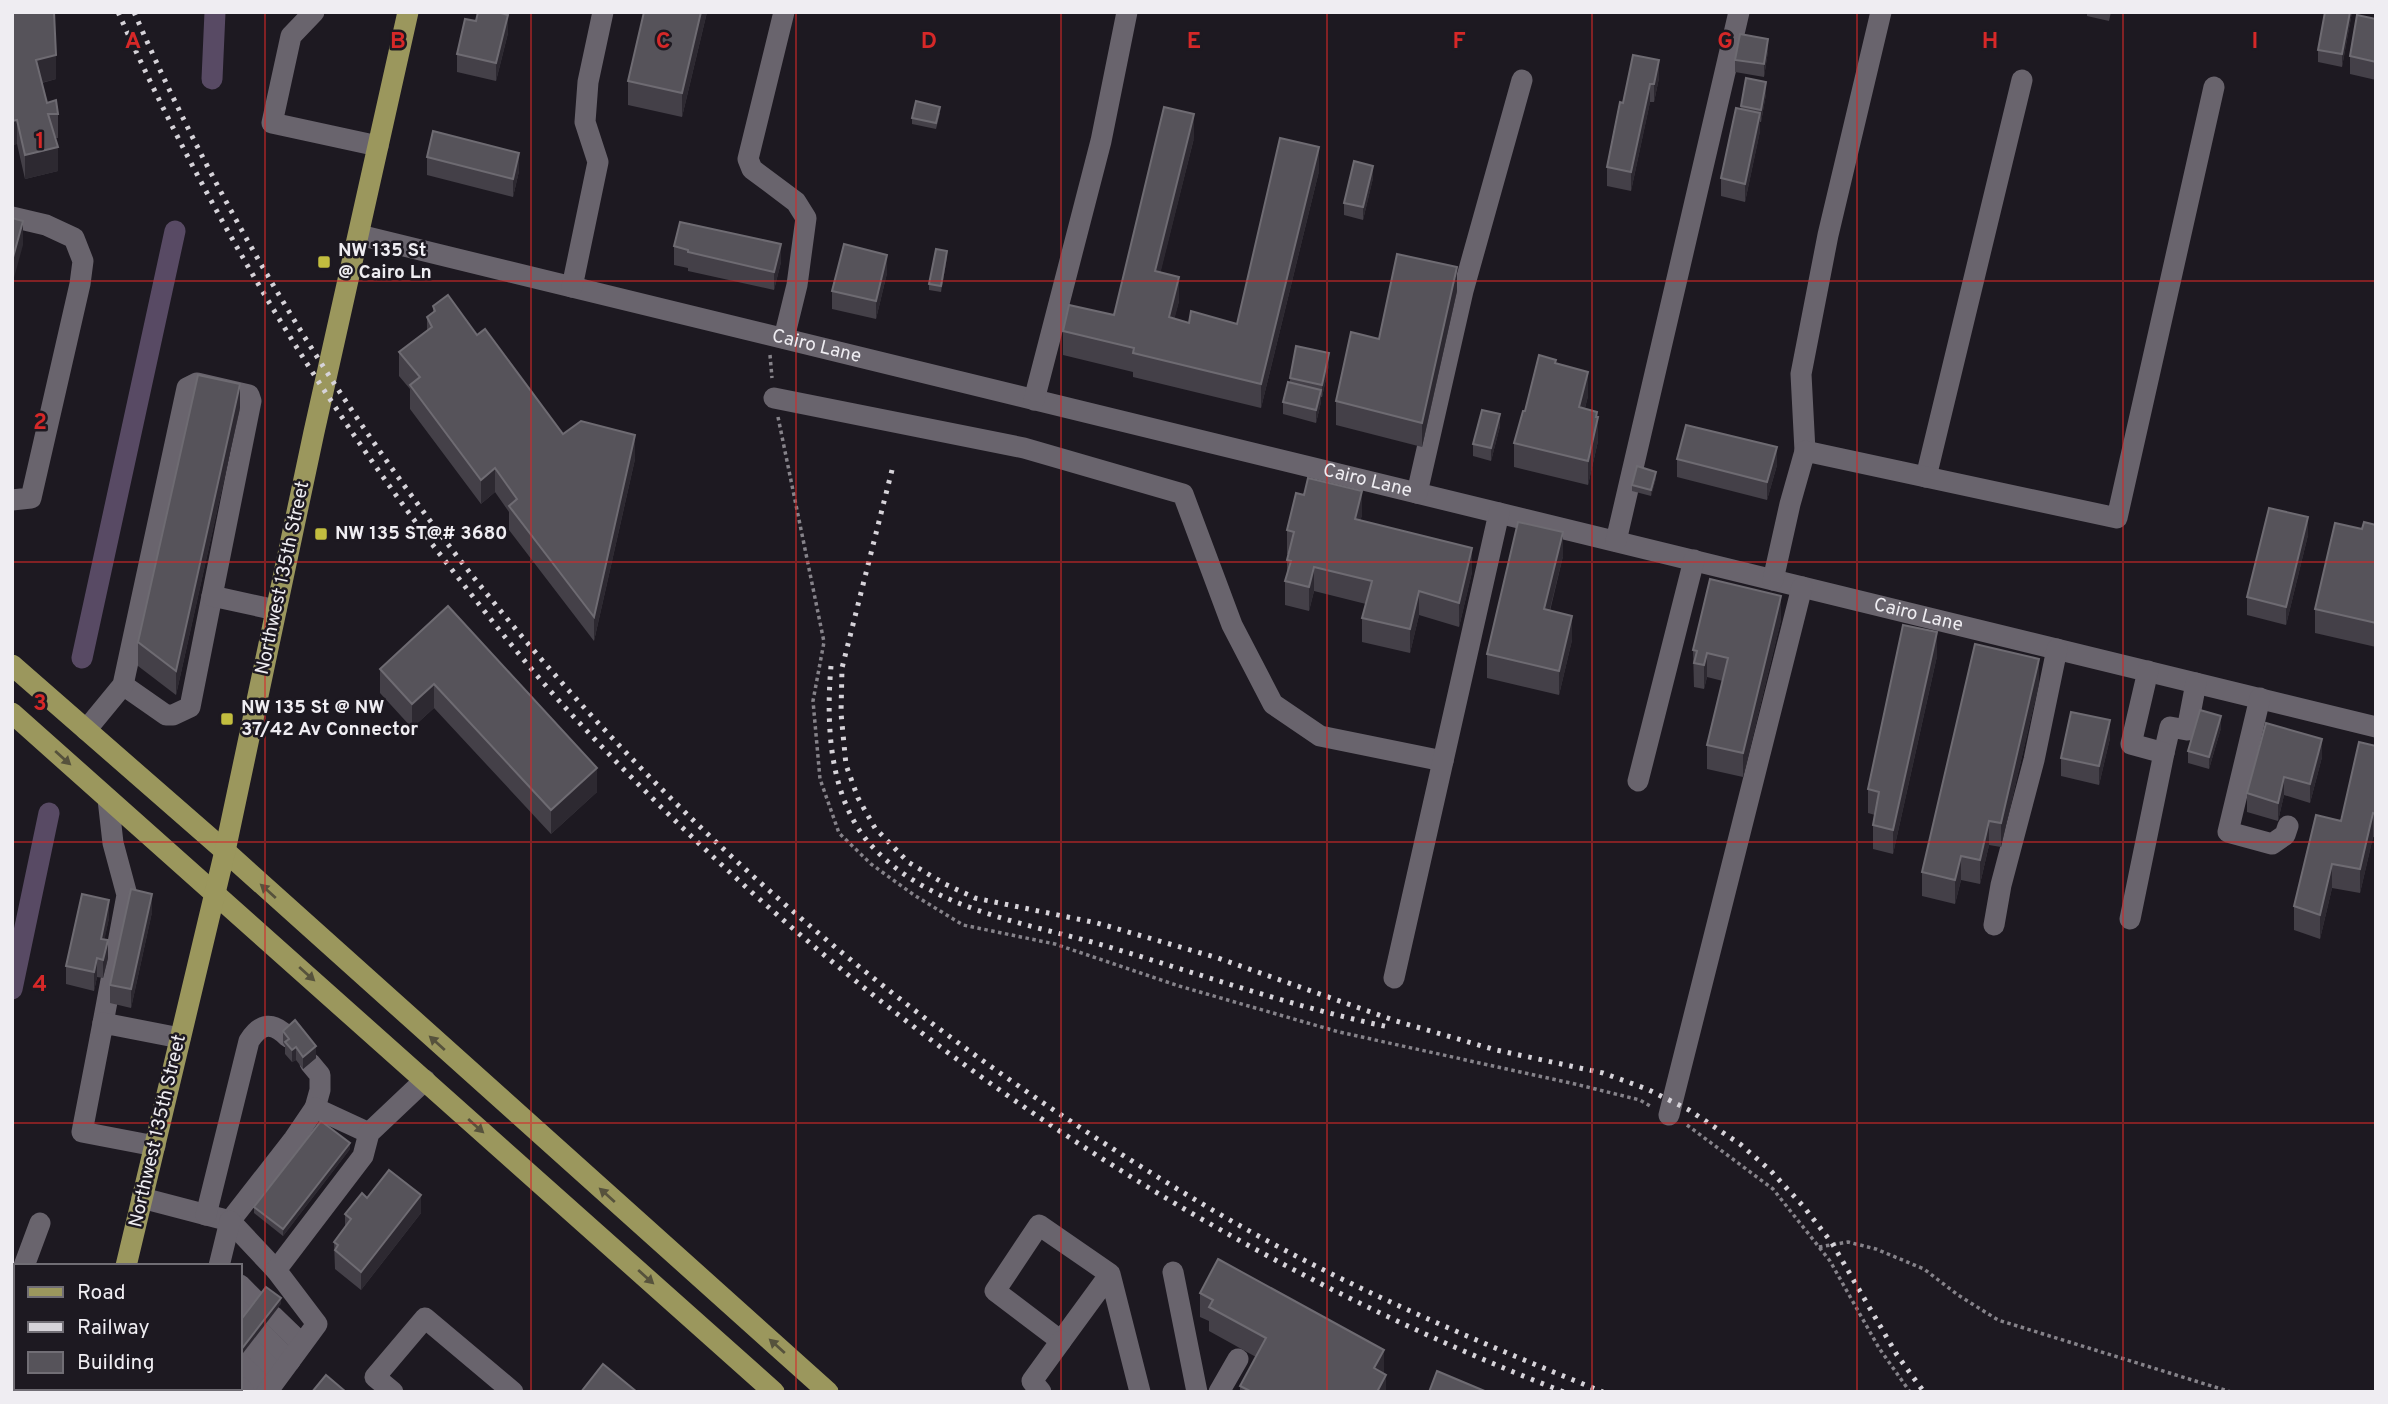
<svg xmlns="http://www.w3.org/2000/svg" width="2388" height="1404" viewBox="0 0 2388 1404" font-family="Overpass,sans-serif">
	<style>
		.lines { fill: none; stroke-linecap: round; stroke-linejoin: round }
		.canal { stroke: #584a64; stroke-width: 21 }
		.path { stroke: #86838a; stroke-width: 3.5; stroke-dasharray: 3.5 3.5; stroke-linecap: butt }
		.minor { stroke: #69646d; stroke-width: 21 }
		.major { stroke: #9b975d; stroke-width: 21 }
		.rail { stroke: #d6d3d9; stroke-width: 5; stroke-dasharray: 3.5 7; stroke-linecap: butt }
		.wall { fill: #444048 }
		.shaded-wall { fill: #2d2931 }
		.building { fill: #56535a; stroke: #6e6b72; stroke-width: 2 }
		.oneway { fill: #56523c }
		.grid { fill: none; stroke: #d62828; stroke-width: 2; stroke-opacity: 0.55 }
		.poi-dot { fill: #c2bd3f; stroke: #1d1921; stroke-width: 2.5 }
		.labels { text-anchor: middle; dominant-baseline: central; stroke-width: 5; stroke-linejoin: round; paint-order: stroke }
		.poi-label { font-size: 19px; font-weight: bold; fill: #efedf2; stroke: #1d1921; text-anchor: start }
		.street-label { font-size: 19px; fill: #efedf2; stroke: #1d1921 }
		.grid-label { font-size: 23px; text-anchor: middle; font-weight: bold; fill: #d62828; stroke: #1d1921; stroke-width: 5; stroke-linejoin: round; paint-order: stroke }
	</style>
	<rect width="100%" height="100%" fill="#1d1921"/>
	<g class="lines">
		<g class="canal">
			<polyline points="212,79 215,12"/>
			<polyline points="82,658 175,231"/>
			<polyline points="12,989 49,813"/>
		</g>
		<g class="path">
			<polyline points="770,355 772,378"/>
			<polyline points="778,417 824,642 813,701 820,779 839,833 871,864 914,895 963,925 1055,944 1179,986 1339,1032 1575,1084 1640,1100 1652,1107"/>
			<polyline points="1687,1125 1773,1189 1830,1261 1879,1348 1910,1392"/>
			<polyline points="1819,1247 1848,1242 1876,1249 1924,1269 1958,1295 1998,1320 2231,1392"/>
		</g>
		<g class="minor">
			<polyline points="314,12 291,36 272,123 378,146"/>
			<polyline points="12,217 46,225 74,238 83,261 80,284 31,498 12,500"/>
			<path id="s1" d="M359,235L2376,727"/>
			<polyline points="572,287 598,162 585,122 588,82 603,12"/>
			<polyline points="784,338 797,285 806,218 796,202 752,169 748,159 784,12"/>
			<polyline points="774,398 1024,448 1183,494 1232,625 1273,704 1320,736 1443,761"/>
			<polyline points="1034,400 1101,141 1127,12"/>
			<polyline points="1805,451 1801,374 1828,235 1881,12"/>
			<polyline points="1926,477 2022,80"/>
			<polyline points="1417,493 1463,291 1522,80"/>
			<polyline points="1616,541 1739,12"/>
			<polyline points="1773,580 1790,504 1805,451 2117,518 2214,87"/>
			<polyline points="123,685 166,715 173,715 190,707 212,596"/>
			<polyline points="2260,698 2228,832 2272,844 2285,835 2288,826"/>
			<polyline points="86,730 123,685 187,388 197,383 249,395 251,401 212,596 276,610"/>
			<polyline points="2164,753 2170,727 2187,730 2196,683"/>
			<polyline points="1638,781 1694,560"/>
			<polyline points="2130,919 2164,753 2131,744 2148,671"/>
			<polyline points="1994,925 2001,885 2034,760 2057,649"/>
			<polyline points="1394,978 1499,513"/>
			<polyline points="103,1023 127,895 113,843 108,799"/>
			<polyline points="310,1063 320,1075 320,1090 315,1108"/>
			<polyline points="1669,1115 1802,587"/>
			<polyline points="155,1146 82,1132 103,1023 180,1038"/>
			<polyline points="142,1198 230,1221 294,1139 315,1108 369,1133"/>
			<path d="M206,1215L249,1041C261,1022 273,1022 288,1037"/>
			<polyline points="230,1221 276,1270"/>
			<polyline points="24,1266 40,1223"/>
			<polyline points="219,1266 230,1221"/>
			<polyline points="1173,1272 1197,1392"/>
			<polyline points="1110,1274 1061,1341 995,1291 1039,1225 1110,1274 1140,1392"/>
			<polyline points="240,1285 259,1304"/>
			<polyline points="12,1297 16,1288"/>
			<polyline points="240,1311 247,1319"/>
			<polyline points="273,1316 302,1344"/>
			<polyline points="260,1332 290,1361"/>
			<polyline points="248,1346 278,1376"/>
			<polyline points="240,1363 267,1391"/>
			<polyline points="240,1387 244,1392"/>
			<polyline points="185,1392 186,1388"/>
			<polyline points="267,1392 317,1324 276,1270 363,1156 369,1133 425,1080"/>
			<polyline points="393,1392 375,1377 425,1318 513,1392"/>
			<polyline points="1041,1392 1032,1381 1061,1341"/>
			<polyline points="1219,1392 1238,1359"/>
		</g>
		<g class="major">
			<polyline points="12,665 225,851 828,1392"/>
			<polyline points="12,713 774,1392"/>
			<polyline points="126,1266 225,851 314,432 408,12"/>
			<polyline points="96,1392 97,1388"/>
		</g>
		<g class="rail">
			<path d="M118,12C203,202 307,378 432,544C474,598 516,653 562,704C838,1006 1181,1245 1564,1392"/>
			<path d="M134,12C268,321 471,611 716,842C867,984 1037,1107 1216,1212C1339,1284 1471,1339 1603,1392"/>
			<polyline points="892,470 842,668 841,713 846,765 858,798 875,828 908,862 945,884 975,898 1097,923 1218,958 1396,1021 1496,1050 1603,1073 1647,1089 1689,1110 1740,1144 1770,1170 1804,1207 1832,1243 1897,1355 1924,1392"/>
			<path d="M831,666C826,724 829,796 869,843C932,914 1034,923 1119,950C1209,977 1297,1008 1389,1027"/>
		</g>
	</g>
	<g class="wall">
		<polygon points="12,12 56,79 42,83 47,103 58,114 58,138 55,138 58,171 25,179 17,144 12,145"/>
		<polygon points="707,12 682,117 628,105 628,81"/>
		<polygon points="2087,12 2111,12 2109,21 2087,16"/>
		<polygon points="2352,12 2342,67 2318,62 2318,50"/>
		<polygon points="2376,19 2376,80 2350,74 2350,56"/>
		<polygon points="476,21 508,33 496,81 457,72 457,54"/>
		<polygon points="1768,51 1764,77 1735,72 1735,60"/>
		<polygon points="1633,55 1659,78 1654,102 1650,102 1631,191 1607,186 1607,167 1623,103"/>
		<polygon points="1766,94 1761,122 1760,122 1760,131 1745,202 1721,196 1721,178 1741,106"/>
		<polygon points="940,113 936,129 912,124 912,118"/>
		<polygon points="1194,138 1160,273 1179,301 1174,319 1189,323 1237,324 1319,171 1261,408 1133,377 1133,372 1063,355 1063,331 1114,315"/>
		<polygon points="427,157 519,171 513,197 427,175"/>
		<polygon points="1373,178 1363,220 1344,215 1344,203"/>
		<polygon points="674,246 781,262 774,290 688,271 688,268 674,265"/>
		<polygon points="947,257 941,292 929,290 929,284"/>
		<polygon points="887,273 876,319 832,309 832,291"/>
		<polygon points="1457,291 1422,447 1336,425 1336,401 1379,339"/>
		<polygon points="433,306 477,335 563,434 635,459 594,641 509,530 509,512 495,492 481,504 410,409 410,389 399,376 399,352 427,330 427,317 433,313"/>
		<polygon points="1556,364 1588,396 1585,408 1597,417 1598,441 1588,485 1514,467 1514,443 1525,411"/>
		<polygon points="1329,365 1322,397 1321,397 1321,402 1316,423 1283,414 1283,402 1290,382 1290,378"/>
		<polygon points="240,408 176,695 138,666 138,642"/>
		<polygon points="1500,426 1491,461 1473,456 1473,444"/>
		<polygon points="1677,459 1777,465 1767,500 1677,477"/>
		<polygon points="1656,478 1651,496 1632,491 1632,485"/>
		<polygon points="1362,515 1360,521 1472,572 1459,627 1419,615 1410,653 1362,642 1362,618 1366,604 1314,591 1309,611 1285,605 1285,581 1287,574 1287,560 1289,555 1287,554 1287,530"/>
		<polygon points="2376,525 2376,647 2315,633 2315,609 2362,529"/>
		<polygon points="2308,535 2286,625 2247,615 2247,597"/>
		<polygon points="1563,556 1550,611 1572,640 1559,695 1487,678 1487,654"/>
		<polygon points="448,606 597,792 551,834 434,708 412,728 380,693 380,669"/>
		<polygon points="1781,620 1743,777 1707,769 1707,745 1723,681 1707,677 1704,689 1694,687 1693,650"/>
		<polygon points="1937,656 1893,854 1873,849 1873,825 1875,815 1868,813 1868,789"/>
		<polygon points="2039,683 2001,847 1989,845 1980,884 1961,880 1955,904 1922,896 1922,872"/>
		<polygon points="2221,728 2209,769 2188,763 2188,751"/>
		<polygon points="2110,738 2099,785 2061,776 2061,758"/>
		<polygon points="2376,746 2376,838 2373,837 2360,893 2332,888 2320,939 2294,930 2294,906 2341,821"/>
		<polygon points="2322,757 2310,803 2284,795 2278,821 2247,812 2247,793"/>
		<polygon points="152,912 131,1008 110,1003 110,985"/>
		<polygon points="109,918 104,940 108,958 103,978 97,977 94,991 66,984 66,966"/>
		<polygon points="283,1031 316,1058 303,1069 296,1060 292,1062 285,1054 285,1046 283,1043"/>
		<polygon points="350,1149 283,1236 254,1213 254,1207"/>
		<polygon points="367,1198 421,1213 361,1290 335,1269 334,1242 345,1227 345,1214"/>
		<polygon points="1200,1293 1384,1373 1386,1392 1240,1392 1240,1386 1256,1357 1209,1331 1209,1321 1200,1317"/>
		<polygon points="199,1388 216,1388 213,1392 203,1392"/>
	</g>
	<g class="shaded-wall">
		<polygon points="701,12 707,12 682,117 682,93"/>
		<polygon points="2350,12 2352,12 2342,67 2342,54"/>
		<polygon points="508,15 508,33 496,81 496,63"/>
		<polygon points="1768,39 1768,51 1764,77 1764,64"/>
		<polygon points="56,55 56,79 36,84 36,60"/>
		<polygon points="1659,60 1659,78 1654,102 1654,84"/>
		<polygon points="1766,82 1766,94 1761,122 1761,110"/>
		<polygon points="1650,84 1650,102 1631,191 1631,172"/>
		<polygon points="1760,113 1760,131 1745,202 1745,184"/>
		<polygon points="1194,114 1194,138 1155,295 1155,271"/>
		<polygon points="17,120 17,144 12,145 12,121"/>
		<polygon points="58,147 58,171 25,179 25,155"/>
		<polygon points="1319,147 1319,171 1261,408 1261,384"/>
		<polygon points="519,153 519,171 513,197 513,179"/>
		<polygon points="1373,166 1373,178 1363,220 1363,207"/>
		<polygon points="23,221 23,245 12,285 12,261"/>
		<polygon points="781,244 781,262 774,290 774,272"/>
		<polygon points="947,251 947,257 941,292 941,286"/>
		<polygon points="887,255 887,273 876,319 876,301"/>
		<polygon points="1457,267 1457,291 1422,447 1422,423"/>
		<polygon points="1179,277 1179,301 1169,341 1169,317"/>
		<polygon points="1329,353 1329,365 1322,397 1322,385"/>
		<polygon points="1588,372 1588,396 1579,431 1579,407"/>
		<polygon points="240,384 240,408 176,695 176,671"/>
		<polygon points="1321,390 1321,402 1316,423 1316,410"/>
		<polygon points="1597,412 1598,441 1588,485 1588,461"/>
		<polygon points="1500,414 1500,426 1491,461 1491,448"/>
		<polygon points="635,435 635,459 594,641 594,617"/>
		<polygon points="1777,447 1777,465 1767,500 1767,482"/>
		<polygon points="495,468 495,492 481,504 481,480"/>
		<polygon points="1656,472 1656,478 1651,496 1651,490"/>
		<polygon points="1362,491 1362,515 1355,543 1355,519"/>
		<polygon points="2308,517 2308,535 2286,625 2286,607"/>
		<polygon points="1563,532 1563,556 1544,633 1544,609"/>
		<polygon points="1472,548 1472,572 1459,627 1459,603"/>
		<polygon points="1314,567 1314,591 1309,611 1309,587"/>
		<polygon points="1419,591 1419,615 1410,653 1410,629"/>
		<polygon points="1781,596 1781,620 1743,777 1743,753"/>
		<polygon points="1572,616 1572,640 1559,695 1559,671"/>
		<polygon points="1937,632 1937,656 1893,854 1893,830"/>
		<polygon points="1707,653 1707,677 1704,689 1704,665"/>
		<polygon points="2039,659 2039,683 2001,847 2001,823"/>
		<polygon points="434,684 434,708 412,728 412,704"/>
		<polygon points="2221,716 2221,728 2209,769 2209,757"/>
		<polygon points="2110,720 2110,738 2099,785 2099,766"/>
		<polygon points="2322,739 2322,757 2310,803 2310,784"/>
		<polygon points="597,768 597,792 551,834 551,810"/>
		<polygon points="2284,777 2284,795 2278,821 2278,803"/>
		<polygon points="2373,813 2373,837 2360,893 2360,869"/>
		<polygon points="1989,821 1989,845 1980,884 1980,860"/>
		<polygon points="1961,856 1961,880 1955,904 1955,880"/>
		<polygon points="2332,864 2332,888 2320,939 2320,915"/>
		<polygon points="152,894 152,912 131,1008 131,989"/>
		<polygon points="109,900 109,918 101,957 101,939"/>
		<polygon points="108,940 108,958 103,978 103,960"/>
		<polygon points="97,958 97,977 94,991 94,972"/>
		<polygon points="316,1046 316,1058 303,1069 303,1057"/>
		<polygon points="296,1047 296,1060 292,1062 292,1050"/>
		<polygon points="350,1143 350,1149 283,1236 283,1229"/>
		<polygon points="421,1195 421,1213 361,1290 361,1272"/>
		<polygon points="281,1298 281,1304 240,1357 240,1351"/>
		<polygon points="1384,1350 1384,1374 1374,1368"/>
		<polygon points="1386,1375 1386,1392 1377,1392"/>
	</g>
	<g class="building">
		<polygon points="12,12 54,12 56,55 36,60 47,103 56,100 58,114 48,114 58,147 25,155 17,120 12,121"/>
		<polygon points="478,12 497,12 508,15 496,63 457,54 465,19 476,21"/>
		<polygon points="644,12 701,12 682,93 628,81"/>
		<polygon points="2325,12 2350,12 2342,54 2318,50"/>
		<polygon points="2357,15 2376,19 2376,62 2350,56"/>
		<polygon points="1740,34 1768,39 1764,64 1735,60"/>
		<polygon points="1633,55 1659,60 1654,84 1650,84 1631,172 1607,167 1620,102 1623,103"/>
		<polygon points="1746,78 1766,82 1761,110 1741,106"/>
		<polygon points="916,101 940,107 936,123 912,118"/>
		<polygon points="1164,107 1194,114 1155,271 1179,277 1169,317 1189,323 1191,311 1237,324 1280,138 1319,147 1261,384 1133,353 1134,348 1063,331 1069,305 1114,315"/>
		<polygon points="1736,108 1760,113 1745,184 1721,178"/>
		<polygon points="433,131 519,153 513,179 427,157"/>
		<polygon points="1354,161 1373,166 1363,207 1344,203"/>
		<polygon points="12,218 23,221 12,261"/>
		<polygon points="680,222 781,244 774,272 688,252 688,250 674,246"/>
		<polygon points="844,244 887,255 876,301 832,291"/>
		<polygon points="936,249 947,251 941,286 929,284"/>
		<polygon points="1397,254 1457,267 1422,423 1336,401 1351,332 1379,339"/>
		<polygon points="448,295 477,335 485,329 563,434 581,421 635,435 594,617 509,506 517,499 495,468 481,480 410,385 420,377 399,352 432,327 427,317 435,311 433,306"/>
		<polygon points="1296,346 1329,353 1322,385 1290,378"/>
		<polygon points="1539,355 1556,360 1555,363 1588,372 1579,407 1597,412 1596,417 1598,417 1588,461 1514,443 1523,411 1525,411"/>
		<polygon points="198,375 240,384 176,671 138,642"/>
		<polygon points="1288,382 1321,390 1316,410 1283,402"/>
		<polygon points="1482,410 1500,414 1491,448 1473,444"/>
		<polygon points="1686,425 1777,447 1767,482 1677,459"/>
		<polygon points="1637,466 1656,472 1651,490 1632,485"/>
		<polygon points="1308,478 1362,491 1355,519 1472,548 1459,603 1419,591 1410,629 1362,618 1372,581 1314,567 1309,587 1285,581 1291,561 1287,560 1294,532 1287,530 1296,493 1304,495"/>
		<polygon points="2269,508 2308,517 2286,607 2247,597"/>
		<polygon points="1518,522 1563,532 1544,609 1572,616 1559,671 1487,654"/>
		<polygon points="2364,522 2376,525 2376,623 2315,609 2335,523 2362,529"/>
		<polygon points="1710,579 1781,596 1743,753 1707,745 1728,658 1707,653 1704,665 1694,663 1697,651 1693,650"/>
		<polygon points="448,606 597,768 551,810 434,684 412,704 380,669"/>
		<polygon points="1903,625 1937,632 1893,830 1873,825 1879,792 1868,789"/>
		<polygon points="1975,644 2039,659 2001,823 1989,821 1980,860 1961,856 1955,880 1922,872"/>
		<polygon points="2200,710 2221,716 2209,757 2188,751"/>
		<polygon points="2071,712 2110,720 2099,766 2061,758"/>
		<polygon points="2266,723 2322,739 2310,784 2284,777 2278,803 2247,793"/>
		<polygon points="2359,742 2376,746 2376,814 2373,813 2360,869 2332,864 2320,915 2294,906 2316,815 2341,821"/>
		<polygon points="131,889 152,894 131,989 110,985"/>
		<polygon points="82,894 109,900 101,939 108,940 103,960 97,958 94,972 66,966"/>
		<polygon points="295,1020 316,1046 303,1057 296,1047 292,1050 285,1042 289,1039 283,1031"/>
		<polygon points="321,1121 350,1143 283,1229 254,1207"/>
		<polygon points="389,1170 421,1195 361,1272 335,1250 338,1245 334,1242 351,1219 345,1214 362,1193 367,1198"/>
		<polygon points="1218,1259 1384,1350 1374,1368 1386,1375 1377,1392 1252,1392 1240,1386 1266,1338 1209,1307 1213,1300 1200,1293"/>
		<polygon points="266,1287 281,1298 240,1351 240,1321"/>
		<polygon points="603,1364 637,1392 581,1392"/>
		<polygon points="1437,1371 1487,1392 1429,1392"/>
		<polygon points="326,1375 346,1392 312,1392"/>
	</g>
	<defs><path id="oneway-solid" d="M-6-.8H1V-3.2L6.5 0L1 3.2V.8H-6Z" transform="scale(1.75)"/></defs>
	<g class="oneway">
		<use href="#oneway-solid" transform="translate(63 758) rotate(42)"/>
		<use href="#oneway-solid" transform="translate(268 891) rotate(-138)"/>
		<use href="#oneway-solid" transform="translate(307 974) rotate(42)"/>
		<use href="#oneway-solid" transform="translate(437 1043) rotate(-138)"/>
		<use href="#oneway-solid" transform="translate(476 1126) rotate(42)"/>
		<use href="#oneway-solid" transform="translate(607 1195) rotate(-138)"/>
		<use href="#oneway-solid" transform="translate(646 1277) rotate(42)"/>
		<use href="#oneway-solid" transform="translate(777 1346) rotate(-138)"/>
	</g>
	<path class="grid" d="M265,12V1392M531,12V1392M796,12V1392M1061,12V1392M1327,12V1392M1592,12V1392M1857,12V1392M2123,12V1392M12,281H2376M12,562H2376M12,842H2376M12,1123H2376"/>
	<g class="poi-dot">
		<rect x="317" y="255" width="14" height="14" rx="3.5"/>
		<rect x="314" y="527" width="14" height="14" rx="3.5"/>
		<rect x="220" y="712" width="14" height="14" rx="3.5"/>
	</g>
	<g class="labels">
		<g class="poi-label">
			<text x="338" y="251">NW 135 St<tspan x="338" dy="22">@ Cairo Ln</tspan></text>
			<text x="335" y="534">NW 135 ST@# 3680</text>
			<text x="241" y="708">NW 135 St @ NW<tspan x="241" dy="22">37/42 Av Connector</tspan></text>
		</g>
		<g class="street-label">
			<text stroke="none"><textPath href="#s1" startOffset="471">Cairo Lane</textPath></text>
			<text stroke="none"><textPath href="#s1" startOffset="1038">Cairo Lane</textPath></text>
			<text transform="translate(283 578) rotate(-78)">Northwest 135th Street</text>
			<text stroke="none"><textPath href="#s1" startOffset="1605">Cairo Lane</textPath></text>
			<text transform="translate(158 1131) rotate(-77)">Northwest 135th Street</text>
		</g>
	</g>
	<g class="grid-label">
		<text x="133" y="48">A</text>
		<text x="398" y="48">B</text>
		<text x="663" y="48">C</text>
		<text x="929" y="48">D</text>
		<text x="1194" y="48">E</text>
		<text x="1459" y="48">F</text>
		<text x="1725" y="48">G</text>
		<text x="1990" y="48">H</text>
		<text x="2255" y="48">I</text>
		<text x="40" y="148">1</text>
		<text x="40" y="429">2</text>
		<text x="40" y="710">3</text>
		<text x="40" y="991">4</text>
	</g>
	<rect width="2388" height="1404" fill="none" stroke="#efedf2" stroke-width="28"/>
	<rect x="14" y="1264" width="228" height="126" fill="#1d1921" stroke="#716e75" stroke-width="2"/>
	<rect x="28" y="1287" width="35" height="10" fill="#9b975d" stroke="#716e75" stroke-width="2"/>
	<text x="77" y="1299" font-size="21" fill="#efedf2">Road</text>
	<rect x="28" y="1322" width="35" height="10" fill="#d6d3d9" stroke="#716e75" stroke-width="2"/>
	<text x="77" y="1334" font-size="21" fill="#efedf2">Railway</text>
	<rect x="28" y="1352" width="35" height="21" fill="#56535a" stroke="#716e75" stroke-width="2"/>
	<text x="77" y="1369" font-size="21" fill="#efedf2">Building</text>
</svg>
